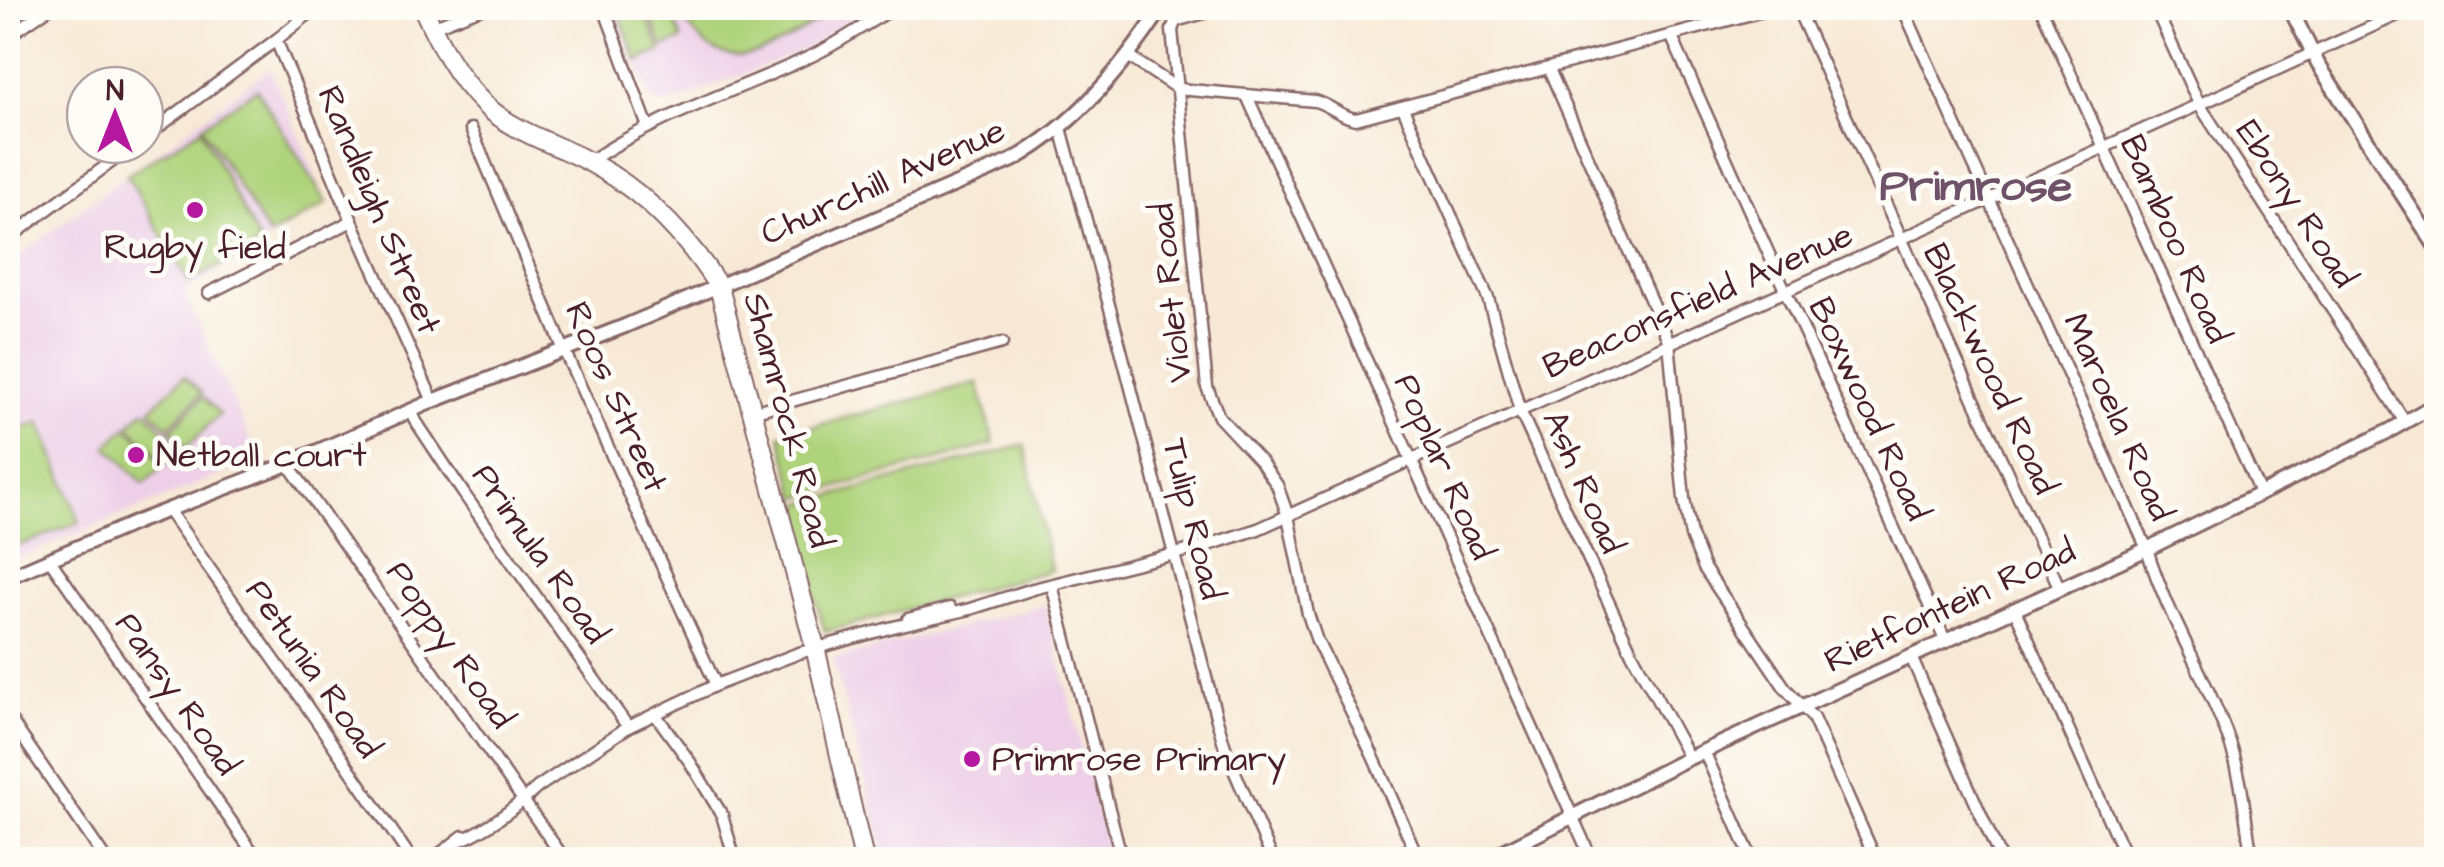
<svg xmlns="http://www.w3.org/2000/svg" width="2444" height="867" viewBox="0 0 2444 867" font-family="'Architects Daughter',sans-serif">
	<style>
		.built { fill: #edd0e8 }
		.green { fill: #afd37c; stroke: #7c7954; stroke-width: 2.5 }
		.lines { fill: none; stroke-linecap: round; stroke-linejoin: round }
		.minor-casing { stroke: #876666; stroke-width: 15 }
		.tertiary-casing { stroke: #876666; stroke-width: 18 }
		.primary-casing { stroke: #876666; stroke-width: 22 }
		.minor { stroke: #fff; stroke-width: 10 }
		.tertiary { stroke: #fff; stroke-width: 12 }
		.primary { stroke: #fff; stroke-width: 18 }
		.poi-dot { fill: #b5179e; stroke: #fdfcf7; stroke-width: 4 }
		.labels { text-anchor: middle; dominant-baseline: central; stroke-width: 10; stroke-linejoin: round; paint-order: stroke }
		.street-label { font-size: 35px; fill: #4a1f2b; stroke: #fdfcf7 }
		.poi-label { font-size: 35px; fill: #4a1f2b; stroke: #fdfcf7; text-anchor: start }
		.district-label { font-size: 45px; font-weight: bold; fill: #70516a; stroke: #fdfcf7 }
	</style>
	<rect width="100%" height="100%" fill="#fdfcf7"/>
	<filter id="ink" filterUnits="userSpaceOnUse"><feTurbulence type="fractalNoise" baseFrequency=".01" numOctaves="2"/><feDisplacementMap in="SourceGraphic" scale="20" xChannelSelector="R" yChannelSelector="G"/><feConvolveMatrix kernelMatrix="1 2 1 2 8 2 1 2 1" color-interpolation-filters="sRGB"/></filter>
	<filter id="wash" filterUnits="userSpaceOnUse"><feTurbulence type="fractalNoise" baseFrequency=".0048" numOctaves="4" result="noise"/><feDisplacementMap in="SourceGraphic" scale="40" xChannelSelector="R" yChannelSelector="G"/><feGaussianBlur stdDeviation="2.25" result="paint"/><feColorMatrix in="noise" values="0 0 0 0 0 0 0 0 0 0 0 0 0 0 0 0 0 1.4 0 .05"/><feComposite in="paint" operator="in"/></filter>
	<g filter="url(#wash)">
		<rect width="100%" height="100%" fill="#f7e9d5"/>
		<g class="built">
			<polygon points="610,8 866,8 805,50 669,104 653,102"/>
			<polygon points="270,68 327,203 184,292 259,459 8,562 8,264"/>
			<polygon points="1046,605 1109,859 886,859 833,659"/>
		</g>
		<g class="green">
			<polygon points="621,8 643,8 661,51 637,61 617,9"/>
			<polygon points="647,8 670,8 682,40 663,47"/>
			<path d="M677,8H838C776,46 725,94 677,8Z"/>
			<polygon points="257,89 327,203 269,236 202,126"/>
			<polygon points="201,129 260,244 189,282 127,175"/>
			<polygon points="184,376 202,393 168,427 150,410"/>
			<polygon points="978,383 994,444 797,498 780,435"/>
			<polygon points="203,397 220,414 187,447 170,430"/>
			<polygon points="145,410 181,448 166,463 129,425"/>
			<polygon points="40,422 80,522 8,550 8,435"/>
			<polygon points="127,427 164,465 144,484 107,446"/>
			<polygon points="1025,445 1051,570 825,632 789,507"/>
		</g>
	</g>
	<g filter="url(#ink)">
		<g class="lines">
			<defs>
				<g id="minor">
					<polyline points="604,8 648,127"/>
					<polyline points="1222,8 1179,20 1175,22 1172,30 1207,387 1219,417 1261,462 1277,485 1288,516 1308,614 1317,641 1372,754 1419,860"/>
					<polyline points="1797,8 2060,589"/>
					<path d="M1903,8L2147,549C2166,612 2202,670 2226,732C2242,772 2245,817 2252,860"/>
					<polyline points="2041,8 2260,493"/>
					<polyline points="2155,8 2199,104 2405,422"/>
					<polyline points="432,27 481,8"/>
					<polyline points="1671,35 1785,290 1946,642"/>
					<polyline points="8,36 49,8"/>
					<polyline points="276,40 352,221 433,401"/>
					<path d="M1128,56L1178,89L1315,101C1330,105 1341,117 1356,119L1774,8"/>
					<polyline points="1549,69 1669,342 1684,499 1691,536 1704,568 1785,688 1813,718 1876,860"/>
					<polyline points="1247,96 1592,860"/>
					<polyline points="1403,108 1488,298 1520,411 1632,653 1689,758"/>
					<polyline points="1061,128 1118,338 1217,720 1227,754 1273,860"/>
					<polyline points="471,129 564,350 716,685"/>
					<polyline points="145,137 276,40 316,8"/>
					<path d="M589,162C656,116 734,92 807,58C838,45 865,23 895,8"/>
					<polyline points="8,239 134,145"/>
					<polyline points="209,293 352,221"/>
					<polyline points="409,411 464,494 628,727"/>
					<polyline points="752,412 1002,343"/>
					<polyline points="288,464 565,860"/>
					<polyline points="168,510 297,692 412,860"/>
					<polyline points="50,560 258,860"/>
					<polyline points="1052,585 1122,860"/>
					<polyline points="2015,610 2127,860"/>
					<polyline points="908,619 950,608"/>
					<polyline points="1911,657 2001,860"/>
					<polyline points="655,714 690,762 722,815 735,860"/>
					<polyline points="8,716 106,860"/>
					<polyline points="1704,751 1752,860"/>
					<path d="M459,841C488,829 515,808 538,787L628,727L716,685L799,653L893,627L970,609L1033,589L1199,548L1258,529L2413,8"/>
					<polyline points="432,860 463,836"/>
				</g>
				<g id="tertiary">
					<polyline points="2290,8 2318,64 2436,247"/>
					<path d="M8,577L139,521L288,464L433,401L625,326L1013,160C1077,124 1122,68 1162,8"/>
					<polyline points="1486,860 1689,758 2147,549 2389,431 2436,404"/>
				</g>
				<path id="primary" d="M423,8C439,43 456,77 485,105C515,133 557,144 593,164C645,192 687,237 719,287L815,647L864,860"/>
			</defs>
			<use href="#minor" class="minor-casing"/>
			<use href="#tertiary" class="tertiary-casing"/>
			<use href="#primary" class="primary-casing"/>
			<use href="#minor" class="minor"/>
			<use href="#tertiary" class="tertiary"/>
			<use href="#primary" class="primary"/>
		</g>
	</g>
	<g class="poi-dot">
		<circle cx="195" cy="210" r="10"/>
		<circle cx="136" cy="455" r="10"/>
		<circle cx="972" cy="759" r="10"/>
	</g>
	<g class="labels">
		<g class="street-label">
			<text transform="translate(883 182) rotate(-24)">Churchill Avenue</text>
			<text transform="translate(2296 204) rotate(57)">Ebony Road</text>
			<text transform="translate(379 210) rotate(67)">Randleigh Street</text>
			<text transform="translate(2175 239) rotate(66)">Bamboo Road</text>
			<text transform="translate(1171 293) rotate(-96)">Violet Road</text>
			<text transform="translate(1698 301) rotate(-24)">Beaconsfield Avenue</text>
			<text transform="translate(1990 369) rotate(65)">Blackwood Road</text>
			<text transform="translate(616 397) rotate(66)">Roos Street</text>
			<text transform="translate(1869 409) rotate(65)">Boxwood Road</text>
			<text transform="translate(2118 417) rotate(66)">Maroela Road</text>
			<text transform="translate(788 420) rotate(75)">Shamrock Road</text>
			<text transform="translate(1444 467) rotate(66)">Poplar Road</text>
			<text transform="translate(1583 482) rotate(66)">Ash Road</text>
			<text transform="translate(1193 519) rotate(76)">Tulip Road</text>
			<text transform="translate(540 554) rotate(55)">Primula Road</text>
			<text transform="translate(1950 606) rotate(-25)">Rietfontein Road</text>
			<text transform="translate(450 645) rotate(55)">Poppy Road</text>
			<text transform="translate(313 669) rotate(55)">Petunia Road</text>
			<text transform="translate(177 694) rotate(55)">Pansy Road</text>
		</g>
		<g class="poi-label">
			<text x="195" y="247" text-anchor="middle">Rugby field</text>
			<text x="156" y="455">Netball court</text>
			<text x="992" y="759">Primrose Primary</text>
		</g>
		<g class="district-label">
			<text x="1976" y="187">Primrose</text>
		</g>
	</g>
	<rect width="2444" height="867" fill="none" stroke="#fdfcf7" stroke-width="40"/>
	<g transform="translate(115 115)"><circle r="48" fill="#fdfcf7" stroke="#b5a4a5" stroke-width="2.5"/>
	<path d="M0-8L18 38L0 25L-18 38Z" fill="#b5179e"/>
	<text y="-15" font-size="28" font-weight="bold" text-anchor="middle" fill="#4a1f2b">N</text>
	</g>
</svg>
